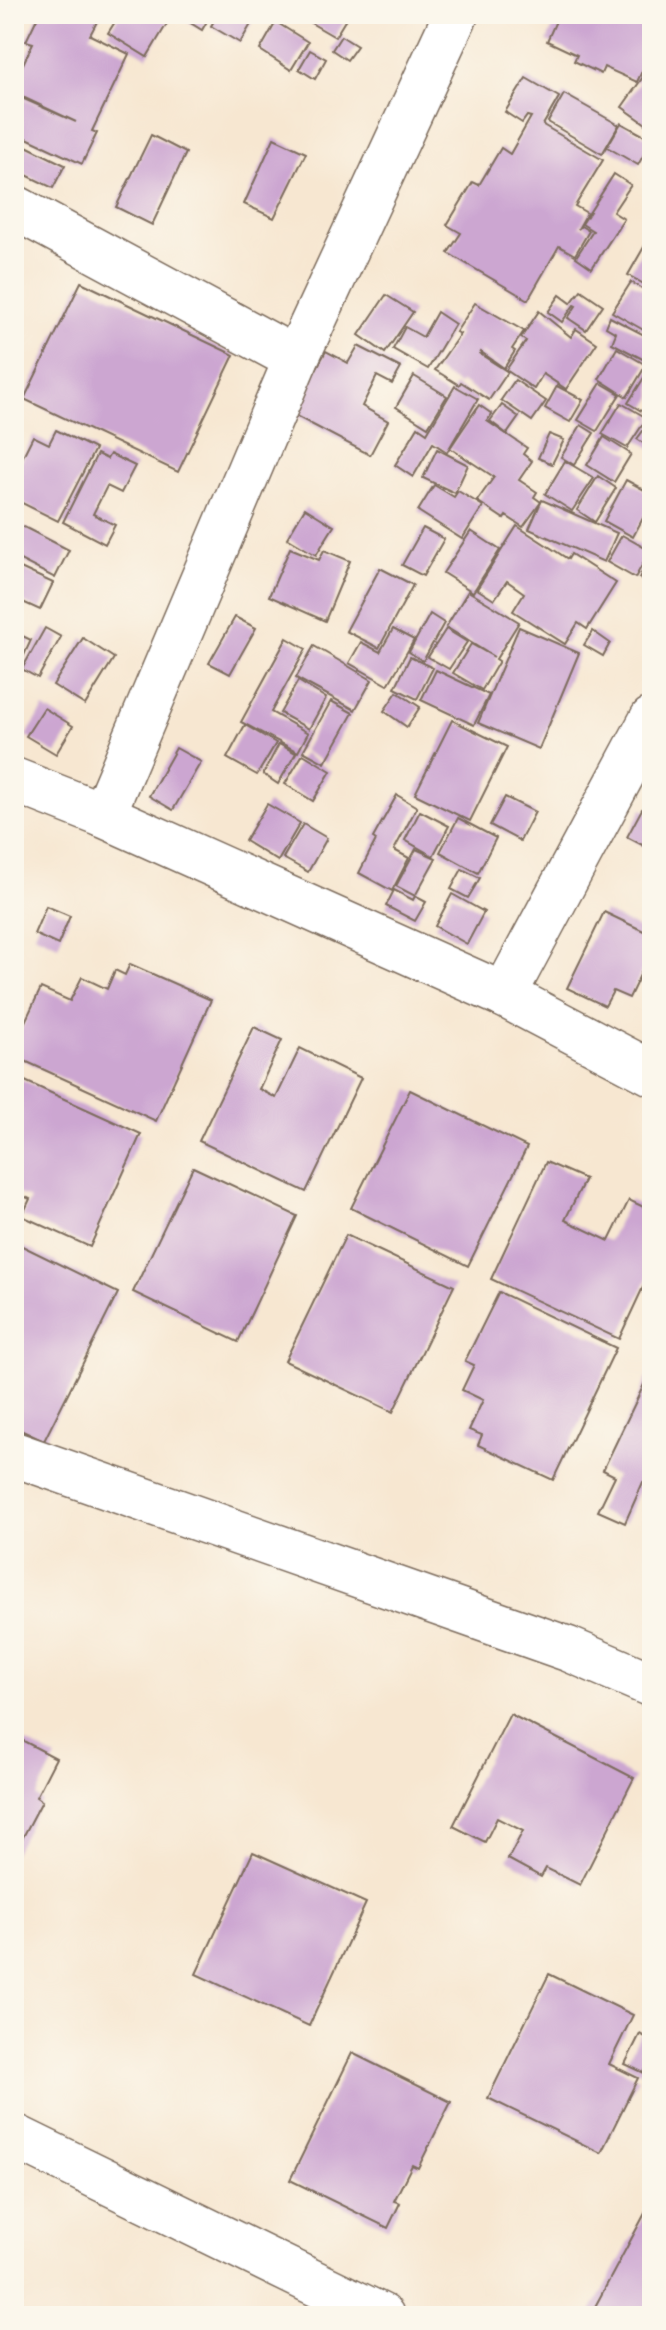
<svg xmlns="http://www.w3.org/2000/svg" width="666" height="2330" viewBox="0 0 666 2330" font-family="'Shantell Sans',sans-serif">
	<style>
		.building { fill: #cca6d1 }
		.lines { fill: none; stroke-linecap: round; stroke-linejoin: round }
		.street-casing { stroke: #7d6c5d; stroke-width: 47 }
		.street { stroke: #fff; stroke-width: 44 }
	</style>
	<rect width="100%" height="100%" fill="#fbf7ec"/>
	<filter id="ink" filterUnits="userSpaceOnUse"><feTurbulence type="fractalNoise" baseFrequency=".0125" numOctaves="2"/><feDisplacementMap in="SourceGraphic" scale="16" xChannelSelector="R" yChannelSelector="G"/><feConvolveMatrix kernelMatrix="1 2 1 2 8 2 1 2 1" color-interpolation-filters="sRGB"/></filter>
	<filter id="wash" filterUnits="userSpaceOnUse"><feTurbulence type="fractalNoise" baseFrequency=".006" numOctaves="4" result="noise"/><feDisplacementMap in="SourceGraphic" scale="32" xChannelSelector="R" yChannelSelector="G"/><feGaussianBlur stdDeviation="1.8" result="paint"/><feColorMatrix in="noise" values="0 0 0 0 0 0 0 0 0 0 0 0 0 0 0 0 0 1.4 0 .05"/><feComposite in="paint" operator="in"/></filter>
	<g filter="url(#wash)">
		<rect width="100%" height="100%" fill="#f7e7d1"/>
		<g id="blocks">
			<g class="building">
				<polygon points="39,14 101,14 90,35 129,54 92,131 97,133 82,164 14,132 15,95 76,122 14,93 14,83 33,43 26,41"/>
				<polygon points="120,14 165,14 171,17 147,57 108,33"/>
				<polygon points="176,14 211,14 202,30"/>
				<polygon points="218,14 257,14 240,43 211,26"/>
				<polygon points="301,14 349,14 335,37 299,16"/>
				<polygon points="559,14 652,14 652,55 650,54 637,82 604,67 601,74 574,61 577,55 547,41"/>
				<polygon points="276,22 308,42 291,70 260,50"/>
				<polygon points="341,36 357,46 347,60 332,50"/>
				<polygon points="310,50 326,59 315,79 299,69"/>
				<polygon points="648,70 652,73 652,122 649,126 622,107"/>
				<polygon points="526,78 559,97 543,125 603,160 575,206 587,213 578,229 581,226 589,231 575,255 559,246 528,300 448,253 461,233 447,225 473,182 479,185 501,148 510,154 531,117 527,116 522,123 505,112"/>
				<polygon points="564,94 619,125 602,154 548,122"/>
				<polygon points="621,123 652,140 638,165 607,147"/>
				<polygon points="151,135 186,153 152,225 116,207"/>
				<polygon points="274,138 306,153 274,218 244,204"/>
				<polygon points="14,140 65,165 53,188 14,169"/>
				<polygon points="614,174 631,185 613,212 624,219 592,268 576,257 593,231 582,224"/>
				<polygon points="652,233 652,283 649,287 628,275"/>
				<polygon points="81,282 234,355 178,472 24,399"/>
				<polygon points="631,282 652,294 652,323 647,332 612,312"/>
				<polygon points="581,290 603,305 586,330 568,318 576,306 574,305 562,322 548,312 560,295 571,303"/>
				<polygon points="386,295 413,312 385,353 359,335"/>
				<polygon points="475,303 524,331 512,349 515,351 504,368 481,352 480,354 508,372 489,400 461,382 459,385 435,370 460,334 456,332"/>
				<polygon points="539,311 571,337 576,329 597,343 566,389 543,374 534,389 506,370 526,341 521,338"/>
				<polygon points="437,312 455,324 428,369 393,349 405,327 423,337"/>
				<polygon points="610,317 652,339 652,364 612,343 616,333 606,327"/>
				<polygon points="358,346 401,368 392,384 377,376 362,406 388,421 370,455 292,414 326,351 348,363"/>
				<polygon points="617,348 646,365 627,397 599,379"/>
				<polygon points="652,365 652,399 643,412 628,403"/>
				<polygon points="414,376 447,396 428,427 396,407"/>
				<polygon points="515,380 546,401 532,421 501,400"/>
				<polygon points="601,383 620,394 597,431 578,420"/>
				<polygon points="455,386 478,399 447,452 433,443 413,477 395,465 418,427 427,433"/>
				<polygon points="557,386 583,400 570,422 545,408"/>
				<polygon points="621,403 647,418 627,448 602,434"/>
				<polygon points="479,405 492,414 487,421 527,448 523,454 532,461 519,480 537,492 534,497 541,502 523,527 506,516 504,519 477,501 494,477 450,448"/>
				<polygon points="502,405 519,417 507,434 490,421"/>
				<polygon points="652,410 652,449 637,439 651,420 647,417"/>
				<polygon points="581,425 594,433 574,465 561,457"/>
				<polygon points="56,430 95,449 58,521 14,499 14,474 33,436 49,444"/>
				<polygon points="549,434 564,440 552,464 538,458"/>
				<polygon points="604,437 631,454 614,482 587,465"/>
				<polygon points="437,449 468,465 455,493 423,478"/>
				<polygon points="97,454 107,459 110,454 135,466 121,493 107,486 93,514 115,525 105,544 63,522"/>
				<polygon points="565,461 594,478 572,511 545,494"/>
				<polygon points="598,476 616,488 595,522 577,510"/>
				<polygon points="626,480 652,494 652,501 633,537 604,521"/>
				<polygon points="434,485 454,497 458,491 483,506 462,539 418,511"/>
				<polygon points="542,500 617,533 604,562 529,529"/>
				<polygon points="305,508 334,526 316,555 287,538"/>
				<polygon points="14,522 69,550 55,578 14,557"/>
				<polygon points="517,526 568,559 571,554 616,583 587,629 578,623 565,644 513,611 524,593 507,581 494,600 477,589"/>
				<polygon points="423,528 444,539 423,576 402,565"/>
				<polygon points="471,531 500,550 473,592 443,573"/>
				<polygon points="622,535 650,551 635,578 607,562"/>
				<polygon points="290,548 319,560 324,550 350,561 325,621 269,596"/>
				<polygon points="652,553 652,585 639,578"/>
				<polygon points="14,565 53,583 40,610 14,598"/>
				<polygon points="380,568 413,585 379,648 346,631"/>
				<polygon points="468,591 519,622 496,659 499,661 482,690 453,673 471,644 494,657 446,627"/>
				<polygon points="430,614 444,623 423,661 409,652"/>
				<polygon points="235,617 256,628 230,674 209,663"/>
				<polygon points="519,627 579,653 539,749 478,723"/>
				<polygon points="45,628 61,637 38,678 22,669"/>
				<polygon points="393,629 414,640 388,685 349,663 361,642 380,652"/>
				<polygon points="446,629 467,642 449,669 428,657"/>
				<polygon points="593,631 610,643 603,656 584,645"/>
				<polygon points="14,632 31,640 14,677"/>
				<polygon points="83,638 114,658 85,705 53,685"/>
				<polygon points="287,638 306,649 271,712 308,733 298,752 241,722"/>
				<polygon points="314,646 372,680 355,710 296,678"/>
				<polygon points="410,657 433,668 417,699 395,688"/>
				<polygon points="436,670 489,695 474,725 421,700"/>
				<polygon points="298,681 326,698 309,729 280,713"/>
				<polygon points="397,692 420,707 407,727 384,711"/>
				<polygon points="331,701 353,713 325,763 303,751"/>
				<polygon points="44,708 73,726 56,754 26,736"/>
				<polygon points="452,720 507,747 470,821 415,794"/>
				<polygon points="245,725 276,743 257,775 227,758"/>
				<polygon points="279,744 296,753 278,784 263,774"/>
				<polygon points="176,748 201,762 173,810 149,796"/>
				<polygon points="303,754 331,771 313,801 285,784"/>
				<polygon points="397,795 417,807 394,850 409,858 392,891 359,873 376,840 373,838"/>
				<polygon points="505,797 535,812 520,841 490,825"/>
				<polygon points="267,804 300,823 278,861 245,841"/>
				<polygon points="642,809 652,814 652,850 627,837"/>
				<polygon points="420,811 449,826 433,856 405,840"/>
				<polygon points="458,818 496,838 478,873 440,852"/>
				<polygon points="303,824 327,838 308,872 283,858"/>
				<polygon points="416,849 436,858 415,896 396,886"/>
				<polygon points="462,869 480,878 468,898 451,889"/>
				<polygon points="394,890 413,900 415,896 426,902 415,921 386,906"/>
				<polygon points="452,894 484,912 467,944 435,926"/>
				<polygon points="46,906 70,916 58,945 34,934"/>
				<polygon points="604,912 652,935 652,950 629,998 613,991 605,1006 567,988"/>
				<polygon points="130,964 211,1000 156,1121 14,1056 14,1045 41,988 70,1001 82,977 107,989 115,970 125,975"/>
				<polygon points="254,1027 282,1040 259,1089 276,1098 300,1048 361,1078 306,1192 199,1141"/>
				<polygon points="14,1076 141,1134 90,1247 22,1216 30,1199 17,1193 14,1200"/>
				<polygon points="410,1090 527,1147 468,1266 351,1208"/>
				<polygon points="546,1162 585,1179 565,1220 609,1241 629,1200 652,1211 652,1268 619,1339 491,1279"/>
				<polygon points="193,1167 297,1216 238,1342 133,1292"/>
				<polygon points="346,1235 454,1286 393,1412 285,1361"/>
				<polygon points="14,1242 118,1293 44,1441 14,1427"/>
				<polygon points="499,1292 616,1348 553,1480 478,1445 482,1435 469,1430 483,1400 462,1390 474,1365 465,1361"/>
				<polygon points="649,1374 652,1376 652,1486 643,1482 625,1523 598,1511 615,1476 603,1470"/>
				<polygon points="510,1714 634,1778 580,1885 546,1868 541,1877 508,1859 523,1831 497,1818 485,1842 453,1826"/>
				<polygon points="14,1736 56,1758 36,1797 42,1801 14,1854"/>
				<polygon points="253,1852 366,1903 309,2026 196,1974"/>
				<polygon points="549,1974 633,2015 609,2064 638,2078 601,2153 488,2098"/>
				<polygon points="640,2034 652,2041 652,2057 644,2073 625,2064"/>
				<polygon points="352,2053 451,2102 418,2168 412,2165 394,2201 400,2203 388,2228 290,2180"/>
				<polygon points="650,2204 652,2206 652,2316 590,2316"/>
			</g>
		</g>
	</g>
	<g filter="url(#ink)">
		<use href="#blocks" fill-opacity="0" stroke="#7d6c5d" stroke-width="2"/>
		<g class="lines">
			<defs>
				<g id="street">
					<polyline points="14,207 296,359"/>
					<polyline points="14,780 103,815 504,995 652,1073"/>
					<polyline points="103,815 296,359 456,14"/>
					<polyline points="504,995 652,719"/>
					<polyline points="14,1454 568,1649 652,1685"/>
					<polyline points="14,2136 382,2316"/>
				</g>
			</defs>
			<use href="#street" class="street-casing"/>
			<use href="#street" class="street"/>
		</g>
	</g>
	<rect width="666" height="2330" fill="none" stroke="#fbf7ec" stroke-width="48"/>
</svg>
